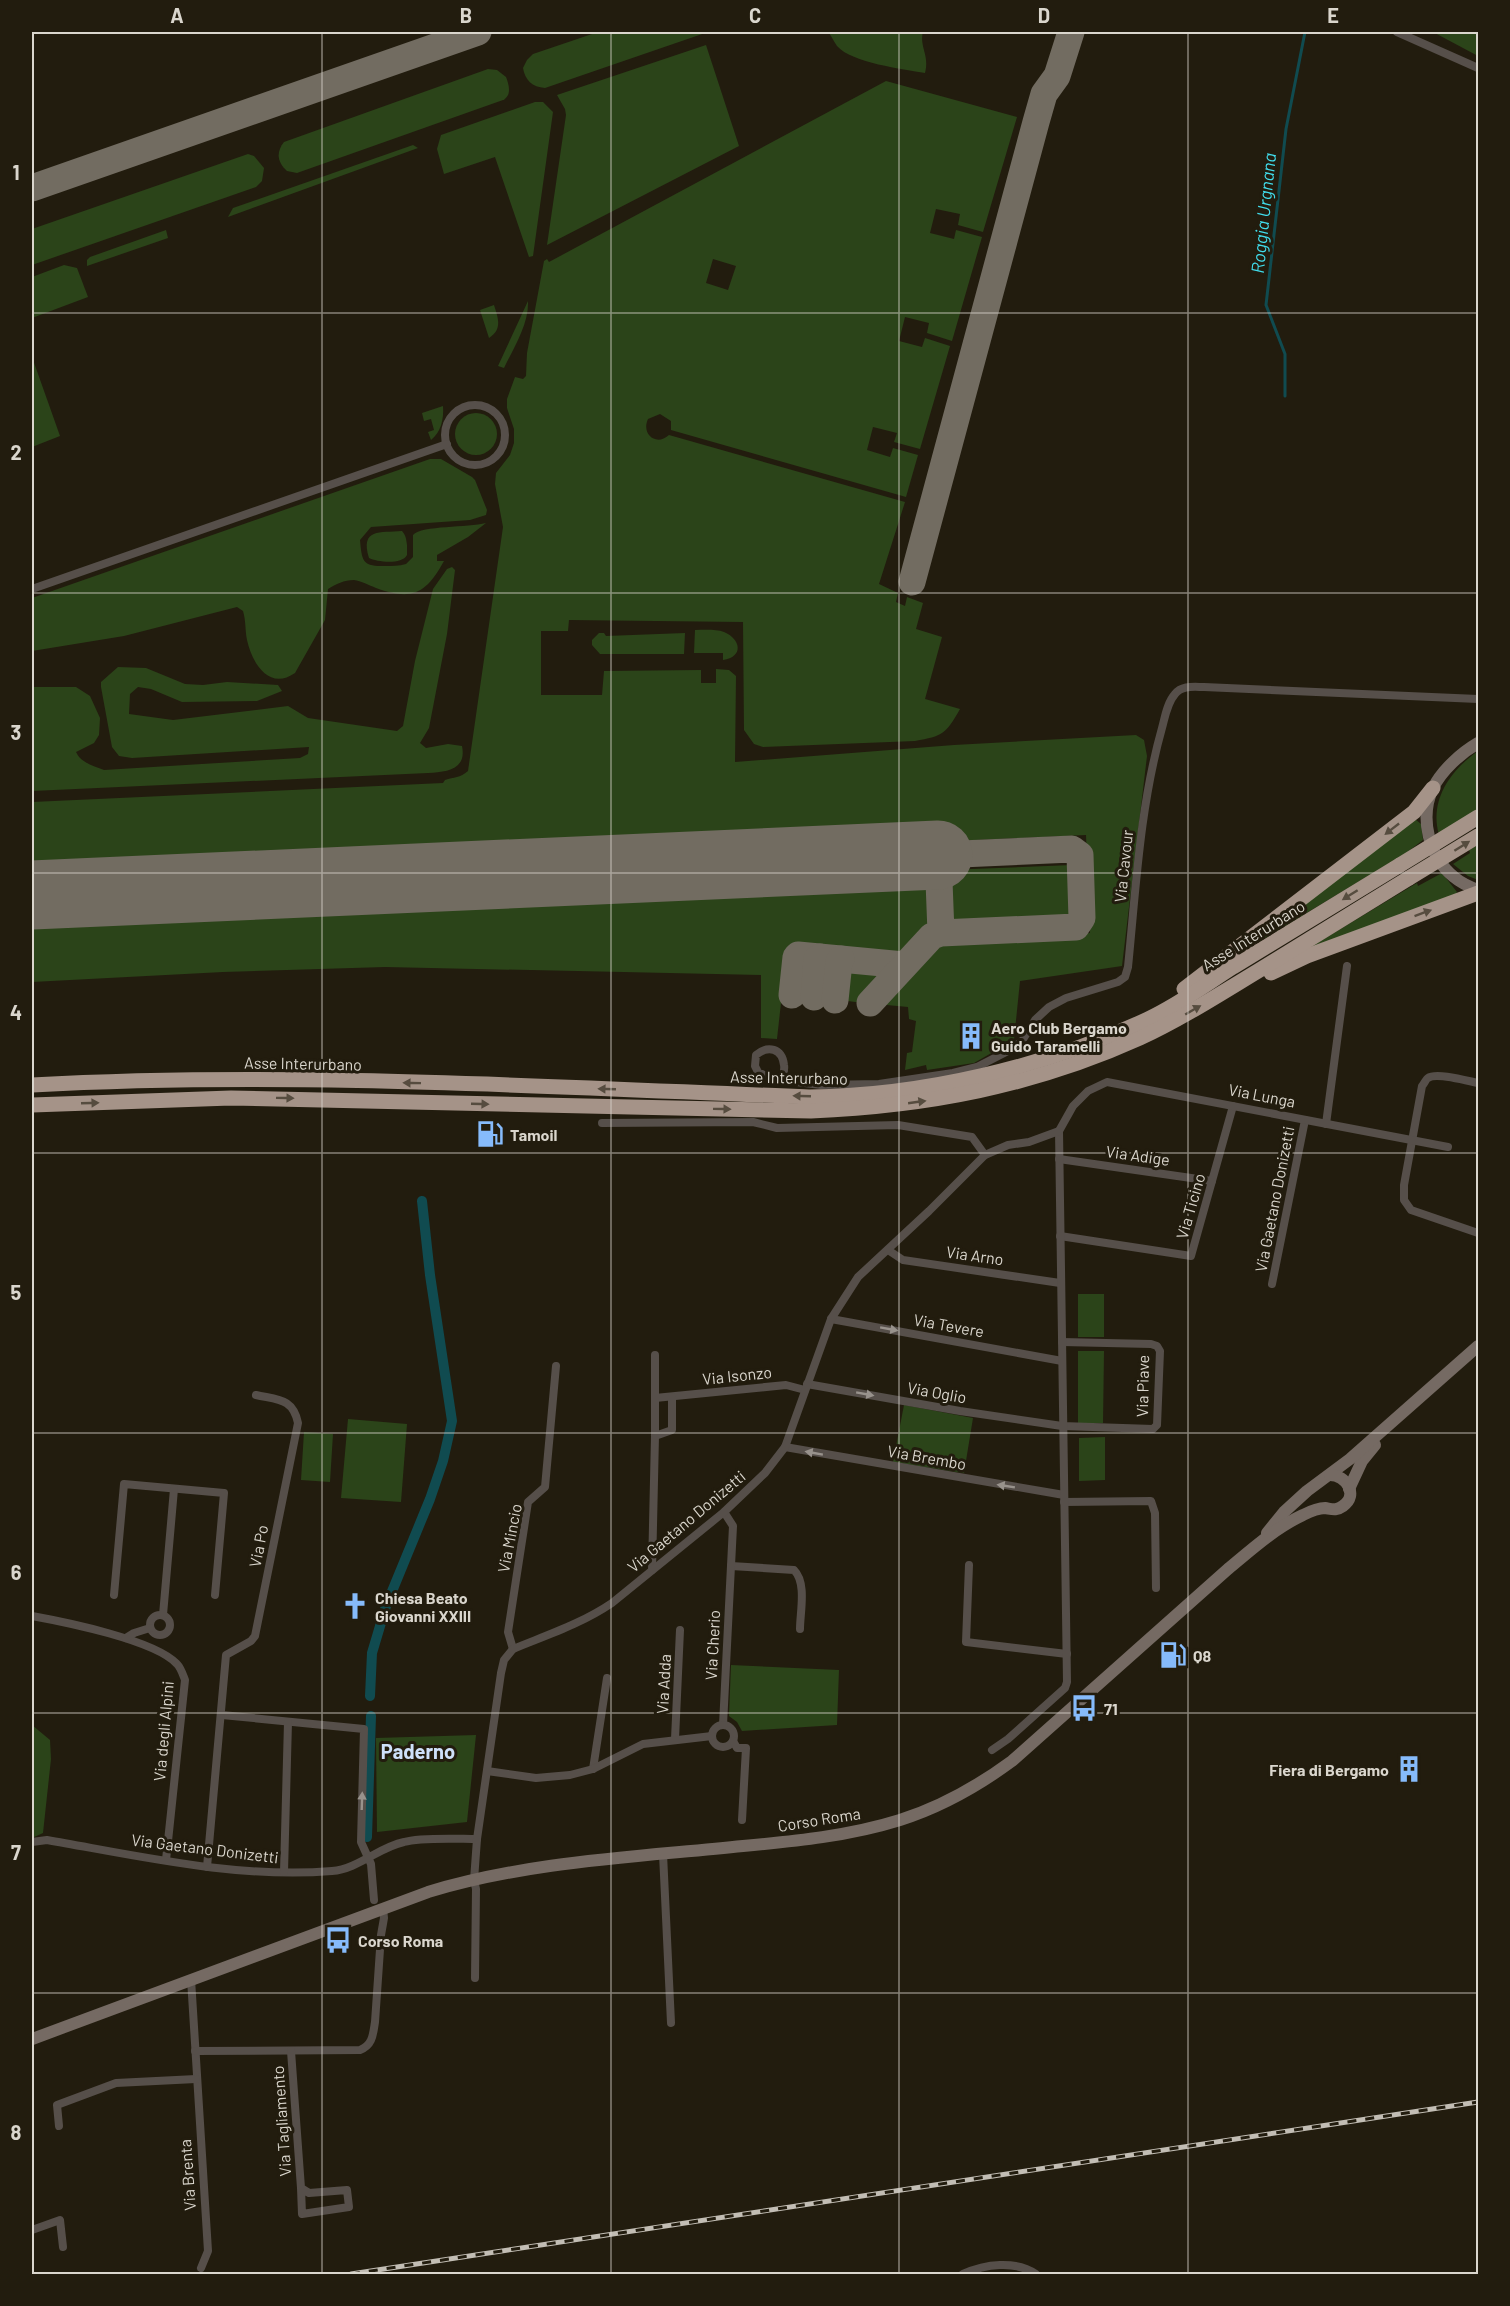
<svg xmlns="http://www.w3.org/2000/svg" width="1510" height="2306" viewBox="0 0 1510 2306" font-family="Barlow,sans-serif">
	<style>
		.green { fill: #2b4419; fill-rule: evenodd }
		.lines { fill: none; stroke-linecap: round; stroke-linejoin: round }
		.stream { stroke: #104b50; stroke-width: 3 }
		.canal { stroke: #104b50; stroke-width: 10 }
		.taxiway { stroke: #726c61; stroke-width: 27 }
		.runway { stroke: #726c61; stroke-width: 69 }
		.street { stroke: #564f4a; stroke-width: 8 }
		.secondary { stroke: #756a63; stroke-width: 12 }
		.highway { stroke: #a59388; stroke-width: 15 }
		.rail-casing { stroke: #c2bdb4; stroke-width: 5 }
		.rail { stroke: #221c0e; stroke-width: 3; stroke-dasharray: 9; stroke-linecap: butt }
		.highway-bridge { stroke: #a59388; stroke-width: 15 }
		.oneway { fill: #564c3f }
		.oneway2 { fill: #98928c }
		.grid { fill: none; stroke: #dad6cd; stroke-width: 1.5; stroke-opacity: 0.55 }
		.labels { text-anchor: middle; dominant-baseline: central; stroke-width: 6; stroke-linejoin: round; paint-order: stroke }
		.street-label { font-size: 16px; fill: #dad6cd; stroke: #221c0e }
		.poi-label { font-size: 16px; font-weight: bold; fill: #dad6cd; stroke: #221c0e; text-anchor: start }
		.water-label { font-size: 18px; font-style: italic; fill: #41dceb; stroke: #221c0e }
		.quarter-label { font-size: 20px; font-weight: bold; fill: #cee1fa; stroke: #221c0e }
		.neatline { fill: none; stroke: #dad6cd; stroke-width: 2 }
		.grid-label { font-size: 20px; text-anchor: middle; font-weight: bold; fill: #dad6cd }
	</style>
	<rect width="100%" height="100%" fill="#221c0e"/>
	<g class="green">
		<path d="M598,32H708L545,88C532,87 525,80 523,68L527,60L533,54Z"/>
		<path d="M832,32H923C919,46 930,56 925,73C903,69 852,63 837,46C834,42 832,37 829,33Z"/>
		<polygon points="1433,32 1478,32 1478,56"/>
		<polygon points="706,45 739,146 547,245 566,115 565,109 557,95"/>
		<path d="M488,69L497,70L506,77C509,85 512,95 503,100L297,173L287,171C277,162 276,152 284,142Z"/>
		<path d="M886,81L1017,117L983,232L958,225L960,214L936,209L930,233L954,239L956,230L982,237L952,341L927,333L929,323L905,317L899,341L922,347L925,338L950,346L920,449L894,442L897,433L873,427L867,450L890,457L893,448L918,455L906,497L671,430V421L660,414L648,419C641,434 656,447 669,435L905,502L879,584L898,593L896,602L905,606L907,597L923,603L916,629L942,637L925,699L960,709C946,734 943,736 915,741L763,747L754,744L744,730L743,622L569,620L568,631H541V695H602L604,671L701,670V683H716V669L729,670L736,676L735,762L954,745L1136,735L1144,740L1147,756L1122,966L1020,981L1014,1040L974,1063L927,1070L926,1065L905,1070L907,1053L912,1052L916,1021L909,1019L908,1007L876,1004L926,949L938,940L1090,933L1086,835L32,883V802L443,783L445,780C454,777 460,778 468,771L503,527L495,484L496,473L510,455L514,443V429L507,408V399L515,377L523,379L526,376L527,353L544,261L547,259L549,262ZM713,259L736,266L728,290L706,283Z"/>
		<polygon points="535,102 543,102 553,112 533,256 529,257 495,157 444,174 437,149 441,135"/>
		<polygon points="413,145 418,148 228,217 233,208"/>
		<polygon points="248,154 254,156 264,168 262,181 256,187 32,265 32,229"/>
		<polygon points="166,230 168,238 87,266 87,260 90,257"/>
		<polygon points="64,265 77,268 88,297 32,318 32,277"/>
		<path d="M528,301C529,324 514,347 504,368L498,366Z"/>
		<path d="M494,305C498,318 503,329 489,338L480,310Z"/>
		<polygon points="32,357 60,436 32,447"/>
		<path d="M443,406C444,419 441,432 431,440L428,432L434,430L431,419L424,421L422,413Z"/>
		<circle cx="476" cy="434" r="21"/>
		<path d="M430,459H441L472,477L475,480L487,510L486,515L470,520L371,527L360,540C362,561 362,567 386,566C392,566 399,566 406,564L413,557V535C422,525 468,528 486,523L468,537L437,555V561H444C426,594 412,601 376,588C369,585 361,581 354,580C344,580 336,584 328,589L325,620L295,673C269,691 252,663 247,640C245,630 246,621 243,611L237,607L124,636L32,651V598Z"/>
		<path d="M402,531C406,536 406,538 407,545C407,546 407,553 407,555C402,565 377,562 369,558C360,528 380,533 402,531Z"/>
		<path d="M452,567L455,570L447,634L429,728L420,743L426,748L448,744L462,746C467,770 446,772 428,773L32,791V687H76L90,696L100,718L99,735L94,743L76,752C81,763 94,766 104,770L300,758L308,754L309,747L132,758L119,756L112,747L101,687V682L118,667L146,668L185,684L203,685L227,682L278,685L282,691L257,701L182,702L151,689L138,687L130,694L129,714L173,720L288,706L308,718L397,731L403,726L415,661L433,589L447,569Z"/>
		<path d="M695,630C704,630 716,629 724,632C741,639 744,657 723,660V653H694Z"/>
		<polygon points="599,633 604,633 606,636 685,633 684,654 600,654 592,645 592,640"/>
		<path d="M1478,751V810L1439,835C1429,800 1450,771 1478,751Z"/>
		<polygon points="1415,819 1421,824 1423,840 1406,853 1255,944 1253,940"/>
		<polygon points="1478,845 1478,880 1468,876 1453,864 1470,853 1469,850"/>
		<path d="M1072,865L1076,869V915L1074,920L962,925C940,917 946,890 945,870Z"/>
		<path d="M928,871C935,876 934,884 935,893C935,930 926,932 902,959L791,948L787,995L782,994L777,1039L761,1038V975L385,967L223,972L32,982V911Z"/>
		<polygon points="1442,873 1457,892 1454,897 1304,951 1417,883 1418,886"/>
		<polygon points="808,961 812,962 808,997 797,996 801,967"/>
		<polygon points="829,963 833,963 829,999 819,998 822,969"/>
		<polygon points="851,965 893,969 863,1003 840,1000 843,972"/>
		<rect x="1078" y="1294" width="26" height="43"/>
		<polygon points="1078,1351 1104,1351 1103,1423 1078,1423"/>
		<polygon points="904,1405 973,1418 964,1473 893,1462"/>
		<polygon points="348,1419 407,1424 401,1502 341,1498"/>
		<polygon points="304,1432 333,1434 330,1482 301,1480"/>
		<polygon points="1105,1437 1105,1480 1079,1481 1079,1438"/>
		<polygon points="731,1665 839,1670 837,1725 742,1731 737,1722 729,1716"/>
		<polygon points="32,1725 50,1740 51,1759 43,1833 32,1838"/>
		<polygon points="476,1735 467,1822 377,1832 376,1738"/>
	</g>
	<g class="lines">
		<polyline class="stream" points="1285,396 1285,354 1266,305 1286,129 1305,32"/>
		<g class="canal">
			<polyline points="370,1696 372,1653 386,1606 430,1499 443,1461 452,1421 430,1275 422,1201"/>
			<polyline points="367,1837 371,1716"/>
		</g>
		<g class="taxiway">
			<polyline points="32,188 478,32"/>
			<polyline points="912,582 1036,122 1044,94 1057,76 1071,32"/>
			<polyline points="792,995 796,957 798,955 904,965"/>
			<polyline points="814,997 817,959 820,957"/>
			<polyline points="835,1000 839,962 841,959"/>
			<polyline points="870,1003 932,936 941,933 1076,927 1082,918 1080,855 1072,849 938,855 941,933"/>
		</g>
		<polyline class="runway" points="32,895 938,855"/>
		<g class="street">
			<polyline points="1397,32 1478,68"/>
			<circle cx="475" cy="435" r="30"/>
			<polyline points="32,589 447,444"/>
			<path d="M782,1080C783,1076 785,1070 784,1065C782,1048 768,1045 756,1055L755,1066L758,1072L772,1079L821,1085L879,1084L953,1073L977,1067L1010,1050L1022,1041L1035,1020L1049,1007L1066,998L1118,982L1125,977L1128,967C1136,887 1140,806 1162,728C1165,717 1167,703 1175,694C1182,685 1194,687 1204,687L1478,699"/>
			<path d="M1478,1083C1468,1081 1436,1072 1428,1078C1426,1079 1424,1084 1422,1086L1404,1185V1200L1411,1210L1478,1233"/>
			<polyline points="602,1123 753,1122 777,1128 898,1125 972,1137 985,1155"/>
			<polyline points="1326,1124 1347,966"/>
			<polyline points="1059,1159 1212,1181"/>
			<polyline points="1060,1236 1191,1256 1233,1106"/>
			<polyline points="888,1250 903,1260 1060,1283"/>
			<polyline points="1272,1284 1305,1120"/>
			<polyline points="831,1319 1062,1361"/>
			<polyline points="807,1384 960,1411 1062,1426 1153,1429 1157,1425 1160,1351 1157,1346 1151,1344 1062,1342"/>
			<polyline points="655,1398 786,1385 805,1390"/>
			<polyline points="655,1436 672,1430 672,1397"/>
			<polyline points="785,1447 1064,1495"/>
			<polyline points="1064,1502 1151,1501 1155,1513 1156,1588"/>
			<polyline points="969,1565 966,1642 1067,1654"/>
			<path d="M731,1566L794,1570C807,1583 800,1612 800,1629"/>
			<polyline points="652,1570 655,1436 655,1355"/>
			<polyline points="114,1595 124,1484 224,1493 215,1595"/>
			<circle cx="160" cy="1625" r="10"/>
			<polyline points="163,1615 174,1489"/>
			<path d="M32,1616C65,1622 155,1640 177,1664C181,1668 183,1675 185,1680L166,1860"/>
			<polyline points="126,1638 134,1633 150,1628"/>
			<polyline points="513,1649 508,1632 528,1502 545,1487 556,1366"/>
			<polyline points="222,1715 364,1729 361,1842 371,1864 374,1900"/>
			<polyline points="723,1725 733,1526 724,1512"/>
			<circle cx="723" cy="1736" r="11"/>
			<polyline points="675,1739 680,1630"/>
			<polyline points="733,1741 737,1748 746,1748 742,1820"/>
			<polyline points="992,1750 1008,1739 1065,1688 1067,1682 1059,1131"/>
			<polyline points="593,1769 607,1678"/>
			<polyline points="487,1771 536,1778 570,1775 593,1769 643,1744 712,1736"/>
			<path d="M32,1842L47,1840C139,1856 239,1879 332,1871C358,1869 379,1847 404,1842C421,1837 458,1839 477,1839"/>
			<polyline points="663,1854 671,2023"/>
			<path d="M207,1867L226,1655L251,1641L255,1636L298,1423C293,1398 278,1400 256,1395"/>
			<polyline points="284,1872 288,1722"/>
			<path d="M475,1978L476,1889L474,1880L477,1839L501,1673L504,1660L513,1649C547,1635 581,1624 612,1603L724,1512L765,1473L785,1447L831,1319L858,1277L929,1211L985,1155L1008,1145L1029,1142L1059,1131L1073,1106L1088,1091L1107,1082L1448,1147"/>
			<polyline points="191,1979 208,2251 201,2268"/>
			<path d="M195,2051L360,2050C373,2045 373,2034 375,2022L381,1935L384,1918L383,1909"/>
			<polyline points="291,2051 301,2188 309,2193 347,2190 349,2207 302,2214 301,2188"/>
			<polyline points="59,2126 57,2105 116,2083 196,2079"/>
			<polyline points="32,2230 60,2220 63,2247"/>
			<path d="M963,2274C985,2264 1015,2260 1036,2274"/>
		</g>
		<g class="secondary">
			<path d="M1478,743C1461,753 1442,770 1433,788C1419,818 1429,857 1454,877C1461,883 1470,887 1478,890"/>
			<polyline points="1349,1489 1362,1461 1375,1445"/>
			<polyline points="1267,1533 1284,1512 1307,1491 1350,1459 1478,1346"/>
			<path d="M32,2039L428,1892C530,1861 638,1857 743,1846C796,1841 849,1836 900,1820C941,1807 978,1786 1012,1761L1228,1569C1251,1550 1275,1528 1303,1515C1309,1512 1318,1508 1325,1508C1332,1509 1336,1511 1343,1506C1359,1495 1346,1475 1330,1475"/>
		</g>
		<g class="highway">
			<polyline points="1271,973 1307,956 1478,893"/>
			<polyline points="1184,989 1414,812 1433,788"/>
			<path d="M32,1085C289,1071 552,1087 809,1097C921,1096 1046,1067 1148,1019C1178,1005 1205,985 1233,967C1289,933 1344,899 1400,865"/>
			<path d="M32,1105L231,1098L811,1111C927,1106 1034,1086 1140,1038C1181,1019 1220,994 1258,971C1309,940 1359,909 1409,878"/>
		</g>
		<defs>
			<polyline id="rail" points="351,2274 1478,2102"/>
		</defs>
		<use href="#rail" class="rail-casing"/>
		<use href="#rail" class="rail"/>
		<g class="highway-bridge">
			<polyline points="1400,865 1478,817"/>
			<polyline points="1409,878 1478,836"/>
		</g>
	</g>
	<defs><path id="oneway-solid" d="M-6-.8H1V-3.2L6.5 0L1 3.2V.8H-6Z" transform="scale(1.5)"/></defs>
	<g class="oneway">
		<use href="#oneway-solid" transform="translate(1392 829) rotate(142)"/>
		<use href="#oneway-solid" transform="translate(1462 846) rotate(-32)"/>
		<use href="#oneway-solid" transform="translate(1350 895) rotate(148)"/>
		<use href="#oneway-solid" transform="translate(1423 913) rotate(-20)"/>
		<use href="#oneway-solid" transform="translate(1193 1010) rotate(-30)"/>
		<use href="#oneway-solid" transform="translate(412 1083) rotate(-179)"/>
		<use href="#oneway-solid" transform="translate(607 1089) rotate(-178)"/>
		<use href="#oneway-solid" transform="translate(802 1096) rotate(-178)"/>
		<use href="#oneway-solid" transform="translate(285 1098) rotate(1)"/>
		<use href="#oneway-solid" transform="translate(917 1102) rotate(-8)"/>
		<use href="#oneway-solid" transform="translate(90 1103) rotate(-2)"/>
		<use href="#oneway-solid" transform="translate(480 1104) rotate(2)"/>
		<use href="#oneway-solid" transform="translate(722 1109) rotate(1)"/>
	</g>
	<g class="oneway2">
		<use href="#oneway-solid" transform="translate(889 1329) rotate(10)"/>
		<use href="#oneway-solid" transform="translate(865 1394) rotate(10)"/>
		<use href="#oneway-solid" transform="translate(814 1453) rotate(-170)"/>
		<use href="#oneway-solid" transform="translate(1006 1486) rotate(-171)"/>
		<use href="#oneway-solid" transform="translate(362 1801) rotate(-88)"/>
	</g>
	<path class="grid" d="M322,32V2274M611,32V2274M899,32V2274M1188,32V2274M32,313H1478M32,593H1478M32,873H1478M32,1153H1478M32,1433H1478M32,1713H1478M32,1993H1478"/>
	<defs>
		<symbol id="building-bare" viewBox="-9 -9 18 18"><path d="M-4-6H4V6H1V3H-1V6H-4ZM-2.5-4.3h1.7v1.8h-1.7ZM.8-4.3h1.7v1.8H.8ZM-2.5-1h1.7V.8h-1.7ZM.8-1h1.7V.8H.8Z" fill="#86bbfb" stroke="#221c0e" stroke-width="2.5" paint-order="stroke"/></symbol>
		<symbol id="fuel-bare" viewBox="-9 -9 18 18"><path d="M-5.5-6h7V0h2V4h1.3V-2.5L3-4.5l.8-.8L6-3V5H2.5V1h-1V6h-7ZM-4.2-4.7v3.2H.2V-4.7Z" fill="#86bbfb" stroke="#221c0e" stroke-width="2.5" paint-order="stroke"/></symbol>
		<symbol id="church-bare" viewBox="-9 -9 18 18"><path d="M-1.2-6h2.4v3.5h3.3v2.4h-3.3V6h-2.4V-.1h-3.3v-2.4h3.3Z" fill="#86bbfb" stroke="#221c0e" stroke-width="2.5" paint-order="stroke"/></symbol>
		<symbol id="bus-bare" viewBox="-9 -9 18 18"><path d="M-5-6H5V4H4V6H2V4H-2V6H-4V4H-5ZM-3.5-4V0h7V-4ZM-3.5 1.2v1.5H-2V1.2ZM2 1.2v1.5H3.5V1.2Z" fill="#86bbfb" stroke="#221c0e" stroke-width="2.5" paint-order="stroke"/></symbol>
	</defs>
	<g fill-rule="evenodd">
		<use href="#building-bare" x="952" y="1017" width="38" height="38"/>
		<use href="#fuel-bare" x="471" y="1115" width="38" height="38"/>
		<use href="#church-bare" x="336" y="1587" width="38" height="38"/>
		<use href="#fuel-bare" x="1154" y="1636" width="38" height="38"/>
		<use href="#bus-bare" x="1065" y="1689" width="38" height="38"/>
		<use href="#building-bare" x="1390" y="1750" width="38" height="38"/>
		<use href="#bus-bare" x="319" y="1921" width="38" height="38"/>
	</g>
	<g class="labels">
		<g class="street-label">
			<text transform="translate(1123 866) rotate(-84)">Via Cavour</text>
			<text transform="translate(1253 935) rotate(-32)">Asse Interurbano</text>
			<text transform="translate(303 1063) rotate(1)">Asse Interurbano</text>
			<text transform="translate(789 1077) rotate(1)">Asse Interurbano</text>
			<text transform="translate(1262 1095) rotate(11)">Via Lunga</text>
			<text transform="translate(1138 1155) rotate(8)">Via Adige</text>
			<text transform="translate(1274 1199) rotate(-79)">Via Gaetano Donizetti</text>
			<text transform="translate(1190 1206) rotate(-74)">Via Ticino</text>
			<text transform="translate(975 1255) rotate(8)">Via Arno</text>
			<text transform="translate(949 1325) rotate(10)">Via Tevere</text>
			<text transform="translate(737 1375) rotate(-6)">Via Isonzo</text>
			<text transform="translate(1142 1386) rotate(-89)">Via Piave</text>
			<text transform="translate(937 1392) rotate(10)">Via Oglio</text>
			<text transform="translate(927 1457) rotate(10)">Via Brembo</text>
			<text transform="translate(686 1521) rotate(-40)">Via Gaetano Donizetti</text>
			<text transform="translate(509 1538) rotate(-79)">Via Mincio</text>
			<text transform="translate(258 1546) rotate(-79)">Via Po</text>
			<text transform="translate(712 1645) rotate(-87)">Via Cherio</text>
			<text transform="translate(663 1684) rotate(-87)">Via Adda</text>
			<text transform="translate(163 1731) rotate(-85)">Via degli Alpini</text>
			<text transform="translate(819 1819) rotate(-9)">Corso Roma</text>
			<text transform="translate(205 1848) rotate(7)">Via Gaetano Donizetti</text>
			<text transform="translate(281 2121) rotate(-94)">Via Tagliamento</text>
			<text transform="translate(187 2175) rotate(-94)">Via Brenta</text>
		</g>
		<g class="poi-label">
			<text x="991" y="1027">Aero Club Bergamo<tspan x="991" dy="18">Guido Taramelli</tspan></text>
			<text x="510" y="1134">Tamoil</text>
			<text x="375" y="1597">Chiesa Beato<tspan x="375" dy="18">Giovanni XXIII</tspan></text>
			<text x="1193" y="1655">Q8</text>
			<text x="1104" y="1708">71</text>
			<text x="1389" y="1769" text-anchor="end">Fiera di Bergamo</text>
			<text x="358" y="1940">Corso Roma</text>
		</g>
		<g class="water-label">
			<text transform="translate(1263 213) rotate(-84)">Roggia Urgnana</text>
		</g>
		<g class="quarter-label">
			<text x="418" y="1751">Paderno</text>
		</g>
	</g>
	<rect width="1510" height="2306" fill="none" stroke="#221c0e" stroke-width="66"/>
	<rect x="33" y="33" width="1444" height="2240" class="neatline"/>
	<g class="grid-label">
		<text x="177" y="23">A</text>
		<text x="466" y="23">B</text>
		<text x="755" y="23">C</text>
		<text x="1044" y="23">D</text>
		<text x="1333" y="23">E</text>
		<text x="16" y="180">1</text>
		<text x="16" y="460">2</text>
		<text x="16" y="740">3</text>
		<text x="16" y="1020">4</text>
		<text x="16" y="1300">5</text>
		<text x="16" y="1580">6</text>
		<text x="16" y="1860">7</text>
		<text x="16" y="2140">8</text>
	</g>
</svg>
